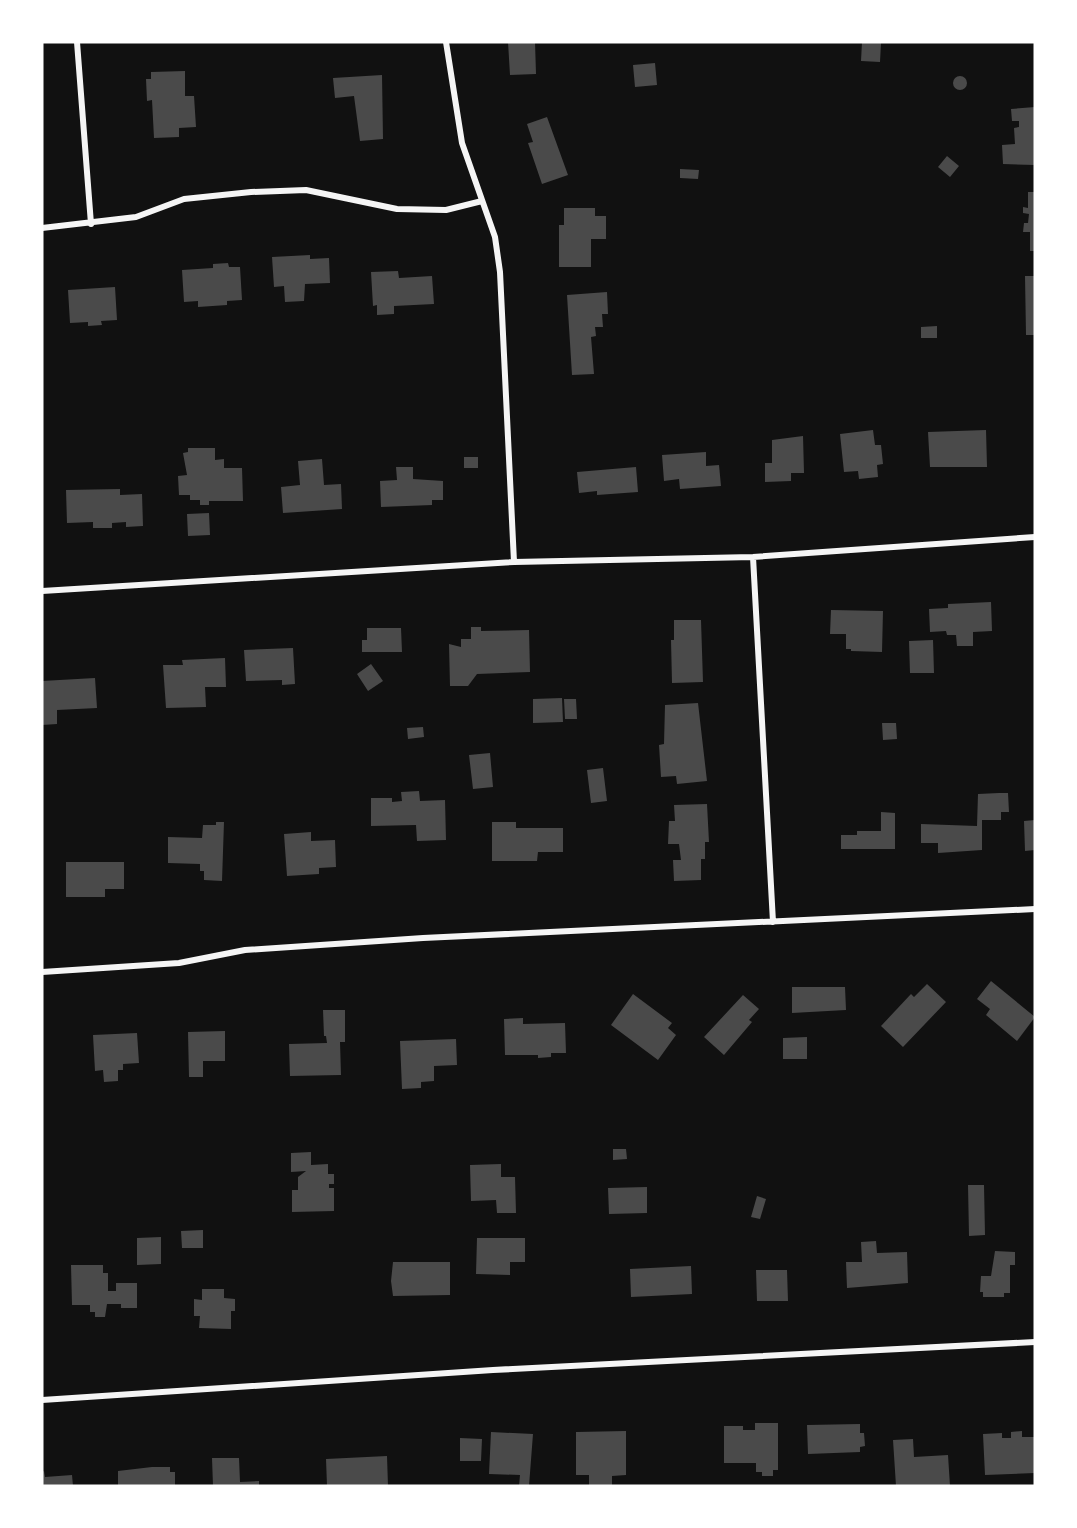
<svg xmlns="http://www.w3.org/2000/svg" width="1077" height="1528" viewBox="0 0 1077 1528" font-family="'Crimson Pro',serif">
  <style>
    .building { fill: #4a4a4a }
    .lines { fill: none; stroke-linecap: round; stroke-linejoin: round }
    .minor { stroke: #f5f5f5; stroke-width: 6 }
  </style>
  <rect width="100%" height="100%" fill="#111"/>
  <!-- building -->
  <path class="building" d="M508 42H535L536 74 510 75Z
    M862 42 881 43 880 62 861 61Z
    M655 63 657 85 635 87 633 65Z
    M185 71V96H194L196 127 179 128V137L154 138 152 100 147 101 146 79H151V72Z
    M382 75 383 139 360 141 354 96 335 98 333 78Z
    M953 83a7 7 0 1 1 14 0a7 7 0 1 1-14 0Z
    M1035 107V165L1003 164 1002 145 1015 144 1014 128 1019 127V121H1012L1011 109Z
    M547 117 568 175 542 184 528 143 533 142 527 124Z
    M947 156 959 166 950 177 938 167Z
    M680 169 699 170 698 179 680 178Z
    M1028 192H1035V251H1030V232H1023L1024 223H1028L1029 214 1023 213V207L1028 208Z
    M564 208H595V216H606V239H591V267H559V225H564Z
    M310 255V259L329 258 330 283 305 284 304 301 285 302 284 286 274 287 272 257Z
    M228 263 229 267H240L242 300 227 301V305L198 307V301L184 302 182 270 213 268V264Z
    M398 271 399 278 432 276 434 304 394 306V314L377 315V305L373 306 371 272Z
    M1025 276H1035V335H1026Z
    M115 287 117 320 101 321 102 325 88 326V322L70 323 68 290Z
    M607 292 608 314H602L603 327H595L596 336 591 337 594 374 572 375 567 295Z
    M937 326V338H921V327Z
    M873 430 875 445H881L883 464 877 465 878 477 859 479 858 471 844 472 840 434Z
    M986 430 987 467H930L928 432Z
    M803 436 804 473H791V481L765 482V463H772V440Z
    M188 448H215V460L224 459V468H242L243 501H209V505H200V500H190V495H179L178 476 187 475 183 453 188 452Z
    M706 452V466L719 465 721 486 680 489 679 479 664 481 662 455Z
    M464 457H478V468H464Z
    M322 459 324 485 341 484 342 509 283 513 281 487 300 485 298 461Z
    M396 467H413V479L443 481V500H432V505L381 507 380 481 397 480Z
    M636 467 638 492 597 495V491L579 493 577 472Z
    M120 489V495L142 494 143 526 126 527V522L112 523V528H93V522L67 523 66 490Z
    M209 513 210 535 188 536 187 514Z
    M991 602 992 631 973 632V646H957L956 635H947L946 631 930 632 929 609 948 608V604Z
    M831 610 883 611 882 652 851 651V649H846V634H830Z
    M674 620H701L703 682 672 683 671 640H674Z
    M471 627H481V631L529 630 530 672 477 674 468 686H450L449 644 461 647V639H471Z
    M367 628H401L402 652H362V640H367Z
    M933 640 934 673H910L909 641Z
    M293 648 295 684 282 685V680L246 681 244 650Z
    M225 658 226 687H205L206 707 166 708 163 665H183L182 660Z
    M371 664 383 681 368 691 357 674Z
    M95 678 97 708 57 710V724L42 725V681Z
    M562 698 563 722 533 723V699Z
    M564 699H576L577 719H565Z
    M698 703 707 781 677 784 676 776 661 777 659 745 664 744 665 705Z
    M882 723H896L897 739 883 740Z
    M423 727 424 737 408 739 407 728Z
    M490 753 493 787 473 789 469 755Z
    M603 768 607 801 591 803 587 770Z
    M419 791 420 801 445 800 446 840 417 841 416 825 371 826V798H392V802L402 801 401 792Z
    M999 793H1008L1009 812H1001V820H982V850L938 853V843H921V824L977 826 978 794Z
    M707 804 709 842H705V859H701V880L674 881 673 860H681L679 844H668L669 821H675L674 805Z
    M881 812 895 813V849H841V835H857V831H881Z
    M1035 820V850L1025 851 1024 821Z
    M216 822H224L222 881 204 880V871H200V864L168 863V837L202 838 203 825H216Z
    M492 822H516V828H563V852H538L537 861H492Z
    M311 832V841L335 840 336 867 319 868V874L287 876 284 834Z
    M66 862H124V889H105V897H66Z
    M991 981 1035 1017 1017 1041 986 1015 990 1009 977 999Z
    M927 984 946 1002 903 1047 881 1026 911 994 914 997Z
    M792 987H845L846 1010 792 1013Z
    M633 994 672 1023 668 1028 676 1035 658 1060 611 1025Z
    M743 995 759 1009 749 1020 752 1022 724 1055 704 1037Z
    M323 1010H345V1042H340L341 1075 290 1076 289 1044 327 1043 326 1036H324Z
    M523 1018V1024L565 1023 566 1053H551V1057L538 1058V1055H505L504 1019Z
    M225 1031V1061H203V1077H189L188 1032Z
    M137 1033 139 1063 123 1064V1070H118V1081L104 1082 103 1070 95 1071 93 1035Z
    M807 1037V1059H783V1038Z
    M456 1039 457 1065 434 1066V1081L421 1082V1088L402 1089 400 1041Z
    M613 1149H626L627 1159 613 1160Z
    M311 1152V1165L328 1164V1174H334V1184H329V1188H334V1211L292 1212V1190H298V1177L306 1171 291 1172V1153Z
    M501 1164V1177H515L516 1213H497L496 1200 471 1201 470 1165Z
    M968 1185H984L985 1235 969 1236Z
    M647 1187V1213L609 1214 608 1188Z
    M757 1196 766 1199 760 1219 751 1217Z
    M203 1230V1248H182L181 1231Z
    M161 1237V1264L137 1265V1238Z
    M477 1238H525V1262H510V1275L476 1274Z
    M876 1241 877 1253 907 1252 908 1283 847 1288 846 1262H862L861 1242Z
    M995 1251 1015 1252V1265H1010V1293H1004V1297H983V1292H980L981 1276H991Z
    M393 1262H450V1295L393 1296 391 1281Z
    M71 1265H103V1273H108V1291H116V1283H137V1308H121V1304H107L105 1317H95V1312H90V1305H72Z
    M691 1266 692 1294 631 1297 630 1269Z
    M756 1270H787L788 1301H757Z
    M202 1289H224V1298L235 1299V1311H231V1329L199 1328 200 1316H194V1299L202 1300Z
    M755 1423H778V1470H773V1476H762V1472H756V1463H724V1426H743V1430H755Z
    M860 1424V1433H864L865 1446 860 1447V1452L808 1454 807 1425Z
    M626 1431V1475L612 1476V1486H589V1475H576V1432Z
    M1022 1431V1437H1034L1035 1473 985 1475 983 1434 1002 1433V1438H1011V1432Z
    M491 1432 533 1434 529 1486H519L520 1475 489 1474Z
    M460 1438 482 1439 481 1461H460Z
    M913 1439 914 1457 948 1455 950 1486H896L893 1440Z
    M387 1456 388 1486H327L326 1459Z
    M212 1458H239L240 1482 259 1481V1486H213Z
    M152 1467H170V1472H175V1486H118V1471Z
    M44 1471 45 1477 72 1475 73 1486H42V1472Z"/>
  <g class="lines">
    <!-- minor -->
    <path class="minor" d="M77 42 91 224
      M446 42 462 143 495 237 500 272 514 562
      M42 228 136 217 184 199 251 192 306 190 397 209 446 210 482 201
      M753 557 773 922
      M42 591 514 562 753 557 1035 537
      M42 972 179 963 245 950 423 938 1035 909
      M42 1400 493 1370 1035 1342"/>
  </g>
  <!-- border -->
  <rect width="1077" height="1528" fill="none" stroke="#ffffff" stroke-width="87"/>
</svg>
